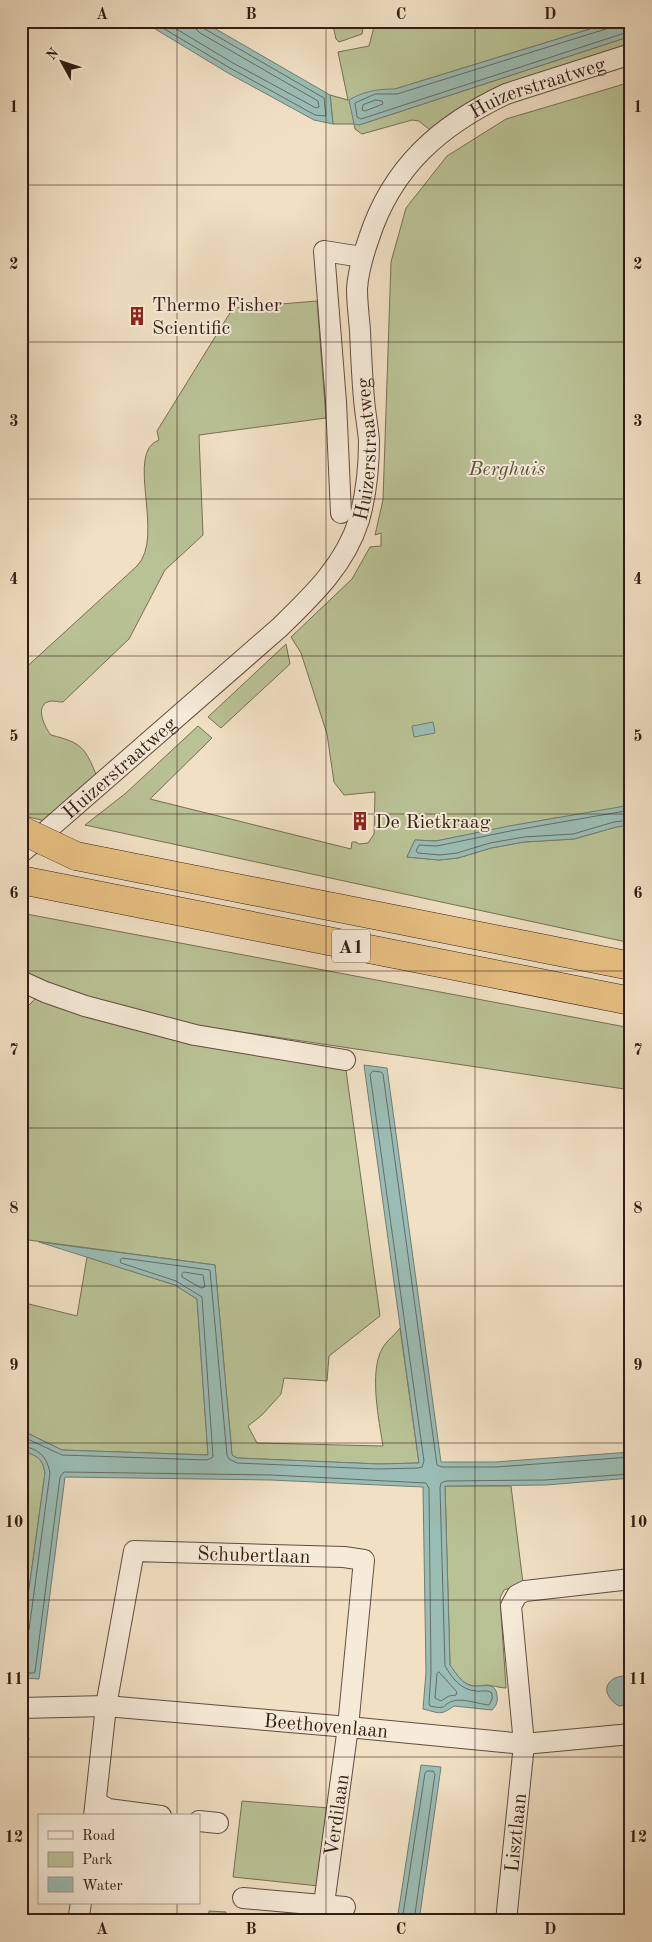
<svg xmlns="http://www.w3.org/2000/svg" width="652" height="1942" viewBox="0 0 652 1942" font-family="'Old Standard TT',serif">
  <style>
    .green { fill: #b9c295; stroke: #766f54 }
    .water { fill: #9bbdb5; stroke: #717d74 }
    .lines { fill: none; stroke-linecap: round; stroke-linejoin: round }
    .shore { stroke: #666c64; stroke-width: 1 }
    .minor-casing { stroke: #624d3f; stroke-width: 22 }
    .highway-casing { stroke: #321c13; stroke-width: 29 }
    .minor { stroke: #f6ebd9; stroke-width: 20 }
    .highway { stroke: #e8c082; stroke-width: 28 }
    .highway-bridge-casing { stroke: #321c13; stroke-width: 29; stroke-linecap: butt }
    .highway-bridge { stroke: #e8c082; stroke-width: 28 }
    .grid { fill: none; stroke: #321c13; stroke-width: 1; stroke-opacity: 0.55 }
    .labels { text-anchor: middle; stroke-width: 4; stroke-linejoin: round; paint-order: stroke }
    .shield { fill: #f6ebd9; stroke: #6d5a4e; stroke-width: 1 }
    .shield-label { font-size: 19px; font-weight: bold; fill: #321c13 }
    .street-label { font-size: 20px; fill: #321c13; stroke: #f6ebd9 }
    .poi-label { font-size: 20px; fill: #321c13; stroke: #f6ebd9; text-anchor: start }
    .park-label { font-size: 20px; font-style: italic; fill: #5a4e3a; stroke: #f6ebd9 }
    .neatline { fill: none; stroke: #321c13; stroke-width: 2 }
    .grid-label { font-size: 16px; text-anchor: middle; font-weight: bold; fill: #321c13 }
  </style>
  <rect width="100%" height="100%" fill="#f1e0c4"/>
  <filter id="stains"><feTurbulence type="fractalNoise" baseFrequency=".004" numOctaves="4"/><feColorMatrix values="0 0 0 0 .2 0 0 0 0 .09 0 0 0 0 .02 0 0 0 .5 -.17"/></filter>
  <radialGradient id="worn" r=".72"><stop offset=".6" stop-color="#630" stop-opacity="0"/><stop offset="1" stop-color="#630" stop-opacity=".3"/></radialGradient>
  <!-- green -->
  <path class="green" d="M332 21H364L362 34 339 42 336 39Z
    M385 21H616L395 89 359 125 631 36V43C588 58 547 74 505 92 479 103 452 112 430 130L419 121 412 120 362 134 355 129 354 124H333L330 95 348 100 338 52 369 46 375 23Z
    M631 82V816L555 818 436 841 415 840 407 857 439 860 458 858 491 848 524 842 574 839 616 827 631 825V943L85 825 126 793 198 726 212 738 150 799 351 849 352 842H356L359 844 368 843 374 834 375 792 344 795 334 782 327 734 301 653 291 637 352 579 370 547 381 546V533L375 535 383 500 391 262 406 208 447 156 506 119Z
    M317 301 326 418 199 435 203 535 165 570 129 639 63 702C58 702 55 701 51 701 33 704 45 728 51 735 82 743 85 747 97 777L49 822 21 815V672L137 566C166 536 124 452 159 440L157 431 233 308Z
    M286 644 290 664 221 728 208 717Z
    M21 913 631 1028V1090L188 1024 116 1009 21 973Z
    M38 996 345 1063 380 1316 329 1356 327 1381 284 1378 281 1394 262 1415 248 1426 257 1443 383 1446C379 1421 369 1372 382 1349 386 1341 395 1335 400 1328L419 1463 379 1464 237 1458 232 1455 215 1265 21 1239V1013Z
    M87 1257 175 1285 197 1299 208 1455 62 1450 21 1430V1302L77 1316Z
    M21 1450C36 1456 42 1456 45 1473L21 1647Z
    M445 1486H511L523 1583 504 1590 500 1598 506 1688C500 1688 491 1685 486 1685 484 1685 481 1686 478 1686 464 1687 457 1675 450 1665Z
    M242 1801 329 1808 319 1886 233 1877Z
    M209 1911 226 1912V1921H208Z
    M372 1915 397 1918V1921H371Z"/>
  <!-- water -->
  <path class="water" d="M142 21H202L330 95 333 124 314 120 228 73Z
    M616 21H631V36L359 125 354 124 349 100C364 91 378 89 395 89Z
    M433 722 435 733 414 737 412 726Z
    M631 805V825L616 827 574 839 524 842 491 848 458 858 439 860 407 857 415 840 436 841 509 826Z
    M364 1065 387 1068 441 1462H495L631 1452V1478L546 1485 445 1486 450 1665C455 1672 461 1682 469 1685 480 1689 496 1679 497 1696 498 1702 496 1706 492 1710L454 1706C440 1716 440 1713 423 1709L426 1672 423 1487 271 1480 65 1477 39 1679 21 1678V1647L45 1473C42 1456 36 1456 21 1450V1430L62 1450 208 1455 197 1299 175 1285 39 1242 215 1265 232 1455 237 1458 379 1464 419 1463Z
    M631 1675V1704L619 1706C608 1700 600 1686 615 1678 619 1676 626 1676 631 1675Z
    M21 1737 29 1738 21 1785Z
    M421 1765 441 1767 419 1921H397Z"/>
  <g class="lines">
    <!-- shore -->
    <path class="shore" d="M151 21 230 68 315 115 326 116 324 98 203 28 200 21
      M163 21 233 63 316 108 319 107 318 101 200 33 195 28 194 21
      M613 21V26L609 28 397 94H375L355 103 357 117 361 119 631 31
      M376 100 382 101 383 104 365 111 362 110 363 105Z
      M631 810 510 831 437 846 419 845 416 851 418 853 440 855 457 853 490 843 524 837 573 834 614 822 631 820
      M184 1272 203 1275 205 1287 201 1288 182 1277V1274Z
      M21 1436 62 1455 207 1460 213 1457 202 1297 176 1281 121 1263 120 1260 122 1258 210 1270 227 1455 229 1459 237 1463 378 1469 418 1468 422 1467 424 1461 370 1074 373 1071 381 1072 383 1074 437 1465 442 1467H496L631 1457
      M21 1446C38 1448 47 1456 50 1473L29 1630 26 1634 21 1635
      M439 1672 457 1692 456 1695 449 1696 441 1701 435 1698 437 1674Z
      M21 1673H33L35 1672 60 1477 64 1472 271 1475 426 1483 429 1488 431 1672 429 1703 430 1706C448 1710 441 1705 453 1701 463 1698 479 1704 489 1705L492 1699V1693C486 1689 482 1692 476 1691 461 1690 452 1678 445 1666L440 1488 441 1483 446 1481 545 1480 631 1474
      M402 1921 425 1773 427 1771H433L435 1774 414 1921"/>
    <!-- minor casing -->
    <g class="minor-casing">
      <g id="minor">
        <path d="M341 513 336 402 324 251 362 257"/>
        <path id="s1" d="M21 853 279 628C312 596 345 565 359 520 366 495 369 467 369 441 368 427 365 413 364 399 362 377 361 354 360 331 359 317 357 303 357 289 358 272 363 255 369 238 392 167 440 125 506 94L631 54"/>
        <path d="M21 981 45 992 85 1006 195 1035 345 1060"/>
        <path id="s2" d="M21 1708 106 1706 348 1727 524 1744 631 1734"/>
        <path d="M96 1802 108 1809 161 1816"/>
        <path id="s3" d="M94 1816 106 1706 134 1551 344 1557 364 1560 348 1727 324 1904"/>
        <path d="M199 1821 218 1823"/>
        <path d="M243 1898 345 1907"/>
        <path d="M78 1921 81 1903"/>
        <path id="s4" d="M506 1921 524 1744 511 1606 517 1595 525 1591 631 1579"/>
      </g>
    </g>
    <!-- highway casing -->
    <g class="highway-casing">
      <path id="highway" d="M76 856 631 966
        M21 880 631 1001"/>
    </g>
    <!-- minor -->
    <use href="#minor" class="minor"/>
    <!-- highway -->
    <use href="#highway" class="highway"/>
    <!-- highway-bridge casing -->
    <g class="highway-bridge-casing">
      <path id="highway-bridge" d="M21 830 76 856"/>
    </g>
    <!-- highway-bridge -->
    <use href="#highway-bridge" class="highway-bridge"/>
  </g>
  <!-- grid -->
  <path class="grid" d="M177 21V1816M326 21V1921M475 21V1921M21 185H631M21 342H631M21 499H631M21 656H631M21 814H631M21 971H631M21 1128H631M21 1286H631M21 1443H631M21 1600H631M21 1757H631M177 1903V1921"/>
  <!-- icons -->
  <defs>
    <g id="building-bare" transform="scale(1.5)"><path d="M-4-6H4V6H1V3H-1V6H-4ZM-2.5-4.3h1.7v1.8h-1.7ZM.8-4.3h1.7v1.8H.8ZM-2.5-1h1.7V.8h-1.7ZM.8-1h1.7V.8H.8Z" fill="#8f2418" stroke="#f6ebd9" stroke-width="2.5" paint-order="stroke"/></g>
  </defs>
  <g fill-rule="evenodd">
    <use href="#building-bare" x="137" y="316"/>
    <use href="#building-bare" x="360" y="821"/>
  </g>
  <g class="labels">
    <!-- shield labels -->
    <rect class="shield" x="332" y="929.5" width="38" height="33" rx="4"/>
    <g class="shield-label">
      <text x="351" y="953">A1</text>
    </g>
    <!-- street labels -->
    <g class="street-label">
      <text dy="7" stroke="none"><textPath href="#s1" startOffset="1000">Huizerstraatweg</textPath></text>
      <text dy="7" stroke="none"><textPath href="#s1" startOffset="550">Huizerstraatweg</textPath></text>
      <text dy="7" stroke="none"><textPath href="#s1" startOffset="130">Huizerstraatweg</textPath></text>
      <text dy="7" stroke="none"><textPath href="#s3" startOffset="388">Schubertlaan</textPath></text>
      <text dy="7" stroke="none"><textPath href="#s2" startOffset="306">Beethovenlaan</textPath></text>
      <text transform="translate(336 1815) rotate(-82)" y="7">Verdilaan</text>
      <text dy="7" stroke="none"><textPath href="#s4" startOffset="89">Lisztlaan</textPath></text>
    </g>
    <!-- poi labels -->
    <g class="poi-label">
      <text x="152" y="311">Thermo Fisher<tspan x="152" dy="23">Scientific</tspan></text>
      <text x="375" y="828">De Rietkraag</text>
    </g>
    <!-- park labels -->
    <g class="park-label">
      <text x="507" y="475">Berghuis</text>
    </g>
  </g>
  <!-- margin -->
  <rect width="652" height="1942" fill="none" stroke="#f1e0c4" stroke-width="55"/>
  <!-- legend -->
  <rect x="38" y="1814" width="162" height="90" fill="#f6ebd9" stroke="#a8988a"/>
  <rect x="48" y="1831" width="25" height="8" fill="#f6ebd9" stroke="#a8988a"/>
  <text x="82" y="1840" font-size="15" fill="#321c13">Road</text>
  <rect x="48" y="1852" width="25" height="15" fill="#b9c295" stroke="#a8988a"/>
  <text x="82" y="1864" font-size="15" fill="#321c13">Park</text>
  <rect x="48" y="1877" width="25" height="15" fill="#9bbdb5" stroke="#a8988a"/>
  <text x="82" y="1890" font-size="15" fill="#321c13">Water</text>
  <!-- north arrow -->
  <g transform="translate(62 62) rotate(310)" stroke="#f6ebd9" stroke-width="4" paint-order="stroke">
  <path d="M0-4L9 19L0 12L-9 19Z" fill="#321c13"/>
  <text y="-8" font-size="14" font-weight="bold" text-anchor="middle" fill="#321c13">N</text>
  </g>
  <rect x="28" y="28" width="596" height="1886" class="neatline"/>
  <g class="grid-label">
    <text x="102" y="19">A</text>
    <text x="251" y="19">B</text>
    <text x="401" y="19">C</text>
    <text x="550" y="19">D</text>
    <text x="14" y="112">1</text>
    <text x="638" y="112">1</text>
    <text x="14" y="269">2</text>
    <text x="638" y="269">2</text>
    <text x="14" y="426">3</text>
    <text x="638" y="426">3</text>
    <text x="14" y="584">4</text>
    <text x="638" y="584">4</text>
    <text x="14" y="741">5</text>
    <text x="638" y="741">5</text>
    <text x="14" y="898">6</text>
    <text x="638" y="898">6</text>
    <text x="14" y="1055">7</text>
    <text x="638" y="1055">7</text>
    <text x="14" y="1213">8</text>
    <text x="638" y="1213">8</text>
    <text x="14" y="1370">9</text>
    <text x="638" y="1370">9</text>
    <text x="14" y="1527">10</text>
    <text x="638" y="1527">10</text>
    <text x="14" y="1684">11</text>
    <text x="638" y="1684">11</text>
    <text x="14" y="1842">12</text>
    <text x="638" y="1842">12</text>
    <text x="102" y="1934">A</text>
    <text x="251" y="1934">B</text>
    <text x="401" y="1934">C</text>
    <text x="550" y="1934">D</text>
  </g>
  <rect width="100%" height="100%" filter="url(#stains)"/>
  <rect width="100%" height="100%" fill="url(#worn)"/>
</svg>
